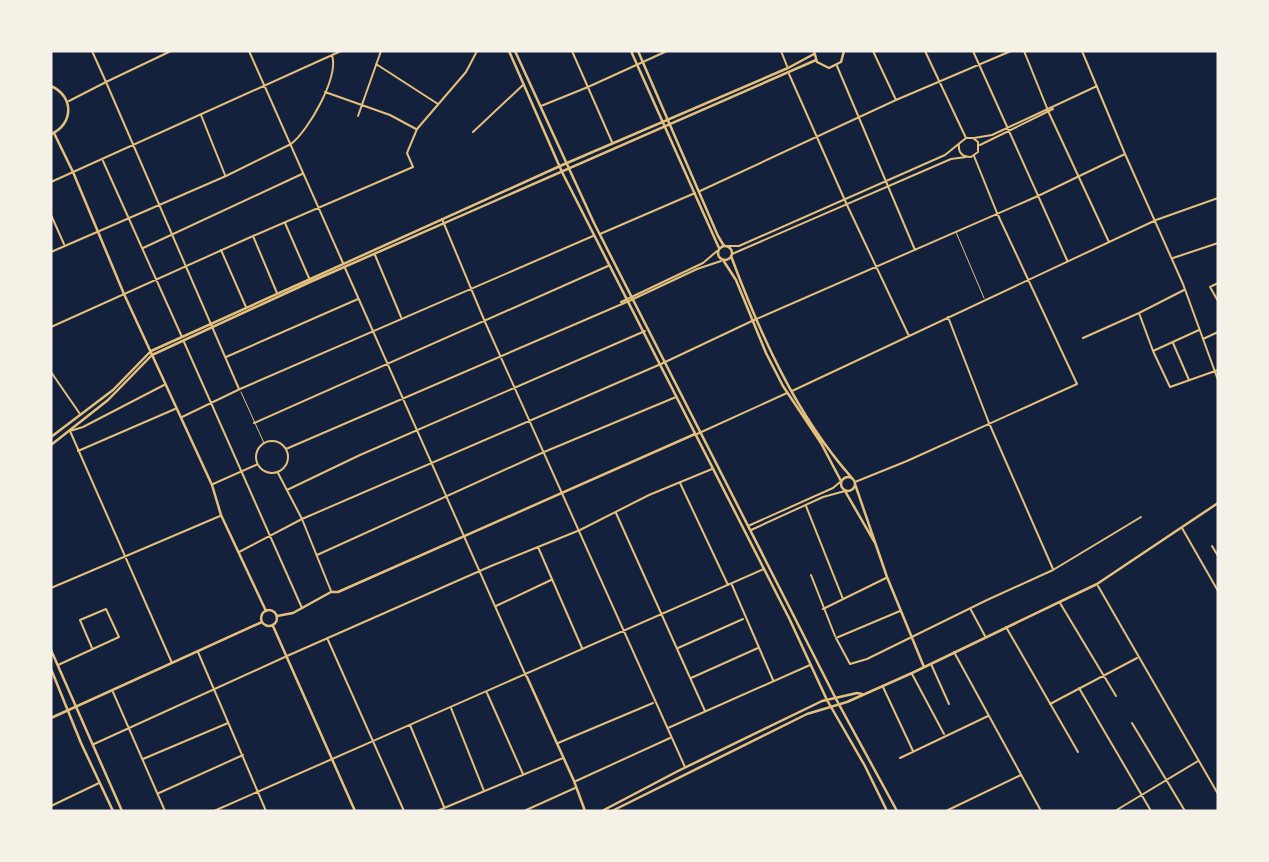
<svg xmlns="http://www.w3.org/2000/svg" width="1269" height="862" viewBox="0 0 1269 862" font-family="Mulish,sans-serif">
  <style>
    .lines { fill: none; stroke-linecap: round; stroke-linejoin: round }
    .service { stroke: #e5c07b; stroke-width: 1 }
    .minor { stroke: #e5c07b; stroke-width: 2 }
    .tertiary { stroke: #e5c07b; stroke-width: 2.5 }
    .secondary { stroke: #e5c07b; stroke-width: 2.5 }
  </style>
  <rect width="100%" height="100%" fill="#14213d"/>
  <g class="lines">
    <!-- service -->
    <path class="service" d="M956 232 984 298
      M241 392 264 443"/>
    <!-- minor -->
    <path class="minor" d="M171 51 106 82 239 389
      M249 51 343 263
      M572 51 612 142
      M781 51 787 66
      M873 51 896 100
      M925 51 966 138
      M973 51 1067 260
      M1024 51 1049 113 1109 242
      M1082 51 1125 154 1183 284 1218 380
      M376 64 438 104
      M837 66 915 250
      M789 74 847 205 909 336
      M325 92 390 115 416 129
      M69 101 106 82 92 51
      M541 106 588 87 667 51
      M201 115 225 175
      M358 116 381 51
      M473 132 523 85
      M974 138 992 135 1097 86
      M980 145 1053 109
      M103 161 182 337
      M51 182 341 51
      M700 191 896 100 1011 51
      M51 215 64 244
      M442 219 485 322 685 767
      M285 223 309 278
      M600 234 695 193
      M253 236 413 167 407 153 417 129 466 72 477 51
      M727 246H739L945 155 966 138H973L978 142V152L971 157C963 157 958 153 959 145
      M143 248 302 174
      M221 250 246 307
      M51 252 226 176 291 144C309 130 339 77 332 55
      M732 254 951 159 966 157
      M375 255 401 317
      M1173 258 1218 243
      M345 268 526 676
      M1218 283 1210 287 1218 301
      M621 302 703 263 717 251
      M1139 313 1153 351 1170 387 1218 370
      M948 317 989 423 1053 569
      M51 327 253 236 277 293
      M1083 338 1139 313 1184 290
      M1203 339 1218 332
      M184 342 302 608
      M1173 343 1189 380
      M1153 351 1199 330
      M226 357 358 299
      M51 372 80 414
      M164 385 83 427 70 431 172 663
      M792 391 1156 220 1218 198
      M182 417 240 389 593 236
      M254 423 608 266
      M697 434 787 393
      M256 457a16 16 0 1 1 32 0a16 16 0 1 1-32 0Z
      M286 449 629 301 697 269 721 261
      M78 451 175 409
      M278 473 302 519 331 591
      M855 482 907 461 1077 384 997 213 974 156
      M680 483 728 585
      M213 484 256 465
      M287 490 360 455 645 331
      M806 506 843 599
      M616 513 705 711
      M748 526 833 488 840 482
      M1182 528 1218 591
      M751 530 823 497 845 491
      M1212 546 1218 556
      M538 547 582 648
      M239 552 302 519 661 364 752 321 1038 196 1125 154
      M317 555 544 452 676 397
      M811 575 835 636
      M732 585 773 680
      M1098 586 1218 794
      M51 588 220 516
      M1060 603 1116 696
      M496 606 551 580
      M823 609 886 578
      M971 610 985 636
      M900 611 836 638 850 664 867 659 987 600 1053 570 1141 517
      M1006 627 1078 752
      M328 640 404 811
      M678 648 743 619
      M198 652 266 811
      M954 652 1041 811
      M931 664 949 704
      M58 665 119 637 106 609 80 620 92 648
      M912 674 944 734
      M691 678 758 648
      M883 687 913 751
      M1079 688 1151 811
      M113 692 165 811
      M487 693 523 774
      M1050 704 1137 658
      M451 708 484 791
      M1132 723 1185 811
      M410 725 444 807
      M668 728 810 665
      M558 743 653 703
      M94 744 287 656 491 566 580 530 649 495 712 469
      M900 758 988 716
      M143 759 228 723
      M576 781 670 738
      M159 793 243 755
      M51 806 99 783
      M214 811 764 569
      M437 811 563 758
      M524 811 575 788
      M946 811 1021 775
      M1115 811 1198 761"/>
    <!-- tertiary -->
    <path class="tertiary" d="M51 86C74 96 74 124 51 134
      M54 133 73 172 124 294 212 485 221 515 266 611
      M261 618a8 8 0 1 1 16 0a8 8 0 1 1-16 0Z
      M277 616 293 613 331 592H338L695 434
      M273 626 355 811
      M527 677 574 781 585 811
      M51 718 262 622"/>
    <!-- secondary -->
    <path class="secondary" d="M509 51 562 172 789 618 827 700 865 766 887 811
      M515 51 594 223 836 699 897 811
      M631 51 719 248
      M638 51 718 236 724 246
      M814 51 817 62 829 68 841 62 844 51
      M718 253a7 7 0 1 1 14 0a7 7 0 1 1-14 0Z
      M731 256C760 334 796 415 852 478
      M723 260 736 280 766 353 783 386 821 443 841 481
      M51 437 113 390 151 351 560 166 788 68 814 54
      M51 445 108 400 152 355 165 349 310 282 816 60
      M841 484a7 7 0 1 1 14 0a7 7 0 1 1-14 0Z
      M855 484 887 577 924 667
      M845 491 875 543
      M51 650 122 811
      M51 669 81 743 113 811
      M602 811 678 771 822 701 857 693 862 694
      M612 811 807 714 847 702 912 673 1097 584 1218 503"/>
  </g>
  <!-- border -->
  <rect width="1269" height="862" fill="none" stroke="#f6f1e7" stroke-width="105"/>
</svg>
